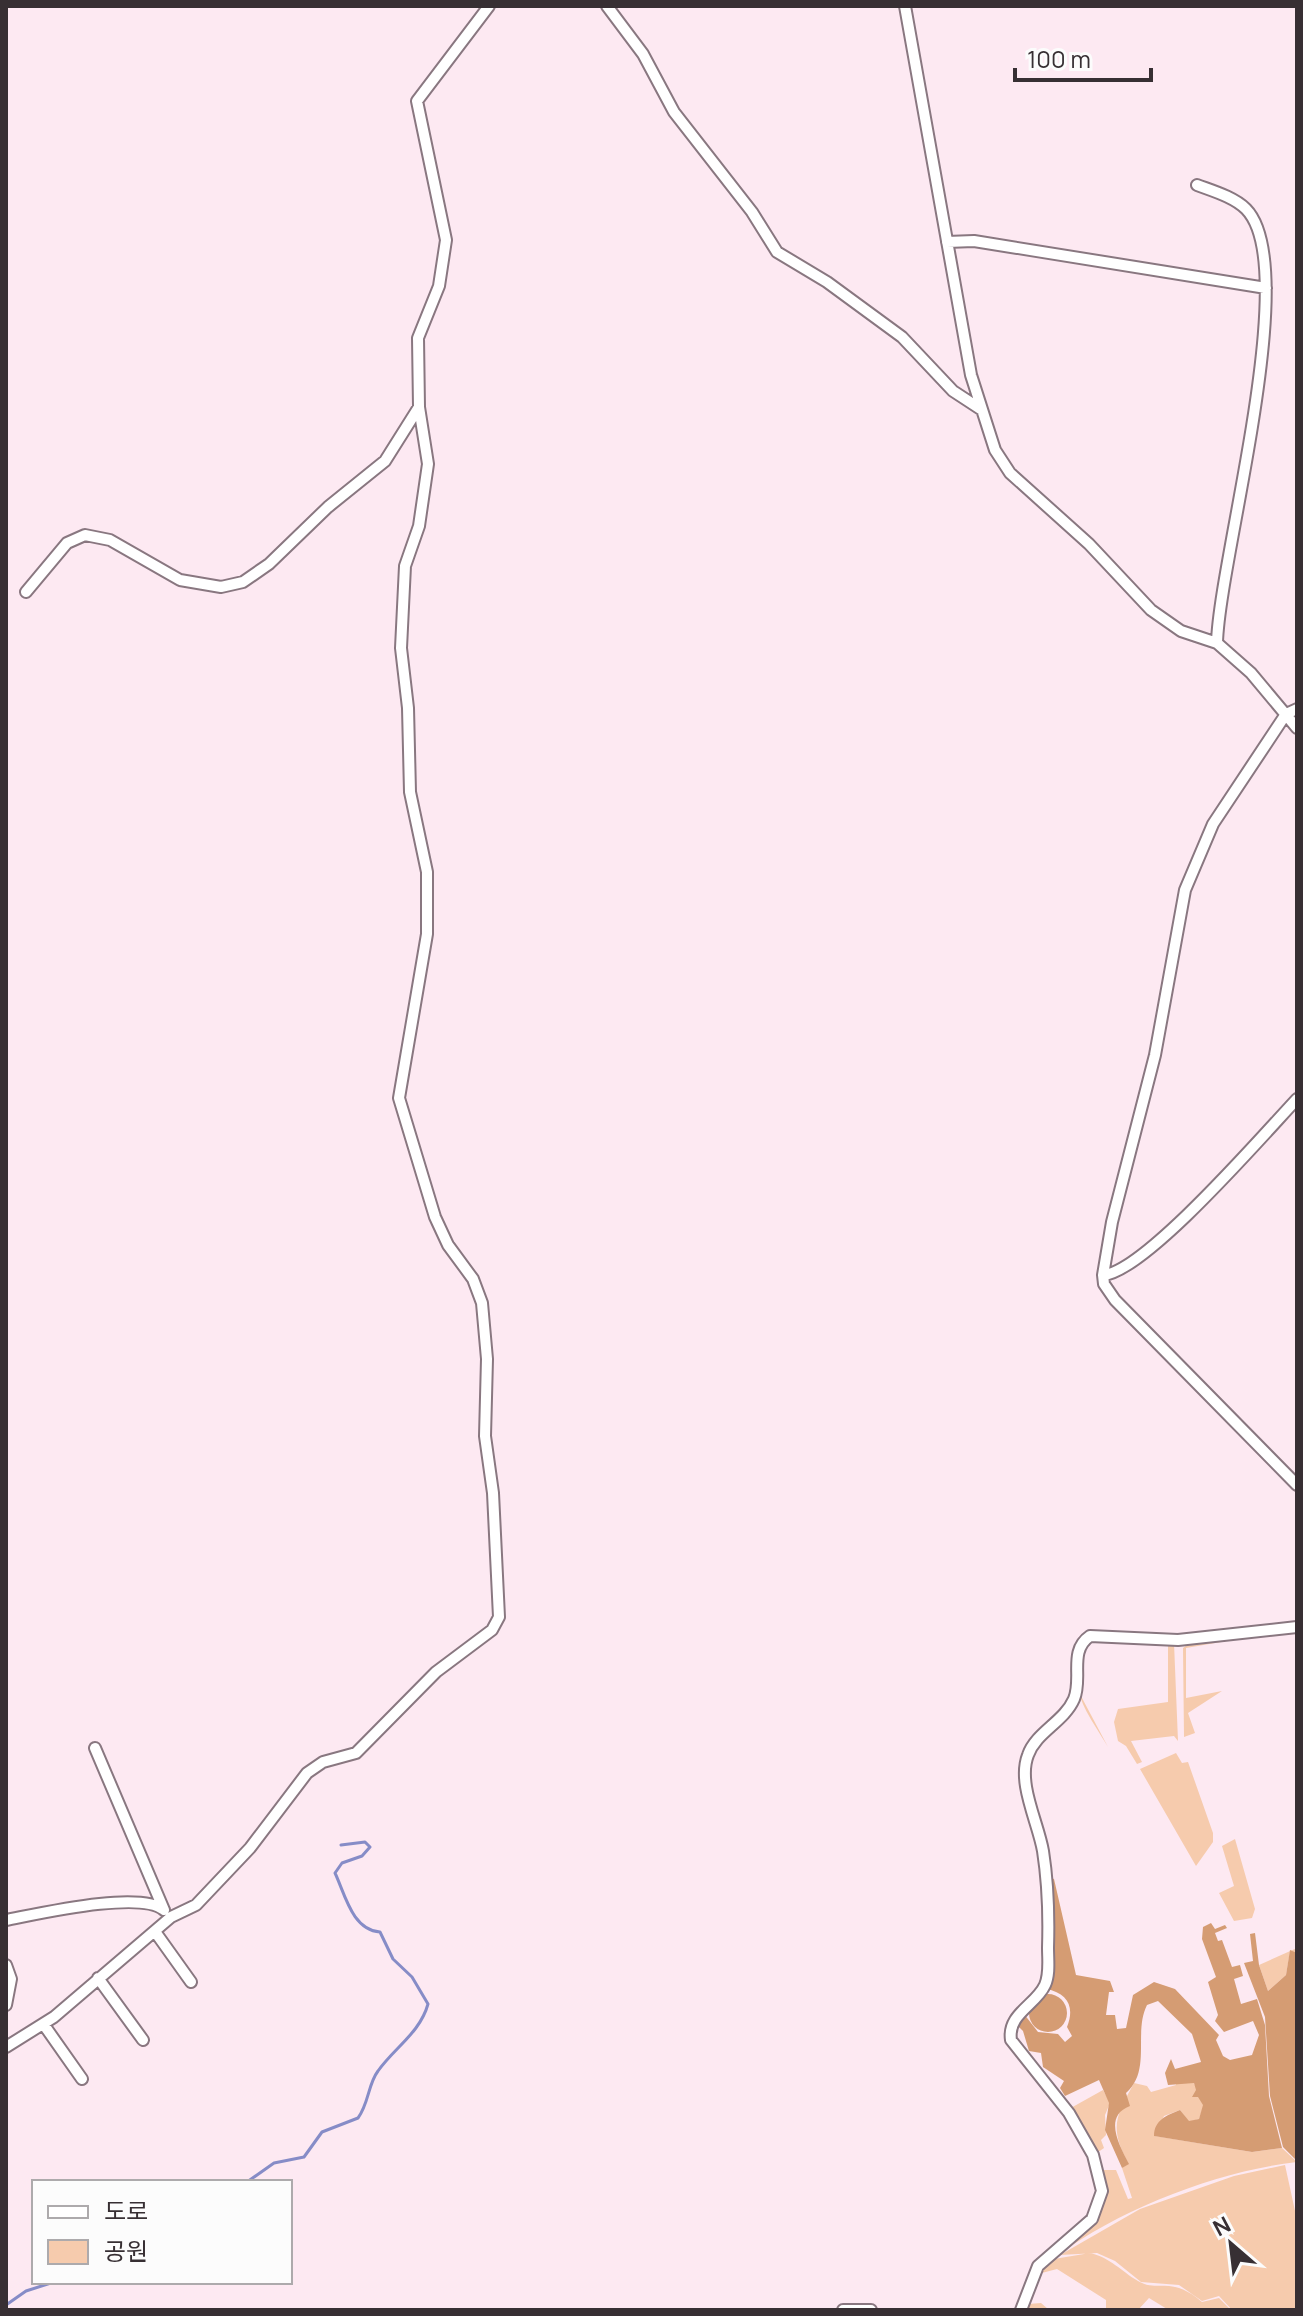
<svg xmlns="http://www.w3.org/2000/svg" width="1303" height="2316" viewBox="0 0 1303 2316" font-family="Manrope,'Noto Sans KR',sans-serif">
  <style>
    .green { fill: #f6cbad }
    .forest { fill: #d59c73 }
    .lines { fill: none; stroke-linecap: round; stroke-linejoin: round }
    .stream { stroke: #868cc7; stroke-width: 3 }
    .minor-casing { stroke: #897780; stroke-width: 14 }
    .minor { stroke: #fff; stroke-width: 10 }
  </style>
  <rect width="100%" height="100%" fill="#fde9f2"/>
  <!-- green -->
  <path class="green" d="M1262 1635 1186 1648V1698L1222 1691 1188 1713 1195 1733 1184 1737 1183 1648 1190 1643Z
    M1089 1640 1174 1643 1178 1741 1174 1736 1131 1741 1142 1762 1137 1764 1126 1746 1118 1741 1114 1722 1118 1709 1168 1702V1644L1091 1640 1083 1655 1082 1698 1108 1747C1083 1705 1065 1689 1089 1640Z
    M1176 1753 1182 1763 1188 1762 1213 1833V1842L1196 1866 1140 1769Z
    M1235 1839 1255 1909 1252 1918 1234 1921 1219 1893 1234 1886 1222 1846Z
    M1297 1948V1953L1290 1951 1286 1975 1268 1991 1259 1965Z
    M1176 2082 1194 2083 1204 2105 1199 2119 1189 2122 1180 2110 1164 2116 1155 2136 1252 2152 1282 2148 1297 2162C1218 2171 1122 2208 1058 2255 1088 2223 1108 2217 1101 2170H1116L1128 2199 1132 2198 1122 2168 1128 2163C1109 2127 1116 2116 1134 2083L1147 2086 1151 2092 1176 2085Z
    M1103 2090 1110 2103 1105 2115 1106 2135 1101 2140 1104 2148 1094 2155 1069 2109Z
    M1285 2165 1297 2220V2310H1232L1219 2296 1202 2301 1179 2285 1141 2282 1115 2261 1097 2253 1060 2255 1140 2209 1234 2176Z
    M1090 2253C1111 2258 1121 2271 1138 2281 1158 2293 1171 2275 1202 2302L1219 2298 1231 2310 1167 2309 1149 2298 1138 2310H1106V2300L1057 2269 1038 2274 1028 2304 1041 2303 1048 2309 1024 2310 1031 2283 1048 2260Z"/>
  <!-- forest -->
  <path class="forest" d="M1048 1877 1054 1879 1076 1975 1110 1981 1114 1992H1109L1106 2015H1115L1117 2029 1126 2028 1133 1995 1154 1982 1175 1989 1219 2035 1216 2040 1223 2056 1230 2060 1252 2055 1259 2035 1253 2021 1224 2032 1215 2021 1218 2015 1208 1982 1216 1977 1202 1939 1203 1927 1211 1923 1215 1929 1225 1925 1227 1928 1215 1933 1218 1941 1222 1940 1232 1967 1240 1965 1243 1976 1234 1979 1241 2004 1257 1999 1265 2025 1269 2096 1282 2148 1252 2152 1154 2136C1154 2120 1167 2115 1180 2110L1189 2121 1199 2119 1203 2105 1198 2097H1192L1196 2090 1194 2083 1168 2085 1165 2073 1171 2059 1175 2069 1201 2062 1192 2034 1158 2001 1147 2005C1133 2033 1152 2070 1126 2093L1130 2106C1103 2116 1119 2145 1129 2164L1122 2168 1105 2130 1109 2103 1099 2080 1065 2096 1060 2088 1064 2081 1043 2067 1041 2053 1029 2051 1023 2031 1017 2025 1024 2014 1038 2032 1058 2034 1065 2042 1072 2036 1067 2027C1075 2007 1068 1993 1046 1989Z
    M1255 1933 1259 1965 1268 1991 1286 1975 1290 1950 1297 1953V2161L1283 2147 1270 2096 1265 2017 1244 1963 1253 1961 1250 1934Z
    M1029 2013a19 19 0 1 1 38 0a19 19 0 1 1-38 0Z"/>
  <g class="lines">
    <!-- stream -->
    <path class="stream" d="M247 2182 274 2163 304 2157 322 2132 358 2118C369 2103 368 2084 378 2071 394 2048 420 2033 428 2004L412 1977 393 1959 380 1932C352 1930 345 1894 335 1873L342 1863 362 1856 370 1847 365 1842 341 1845
      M6 2305 26 2291 54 2282"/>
    <!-- minor casing -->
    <g class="minor-casing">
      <path id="minor" d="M607 6 643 54 674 112 752 212 777 252 827 282 902 337 953 391 982 410
        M905 6 971 375 995 450 1010 473 1089 544 1151 610 1181 631 1217 643 1251 673 1297 728
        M1197 185C1213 191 1234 197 1246 209 1303 267 1219 559 1217 643
        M947 242 974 241 1266 288
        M26 592 67 543 85 535 110 540 180 580 221 587 243 582 269 564 328 507 385 461 419 407 418 338 439 286 446 240 417 101 489 6
        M1297 709 1286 714 1213 824 1185 890 1155 1055 1112 1222 1103 1275 1104 1284 1115 1300 1297 1485
        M1103 1275C1144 1273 1264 1134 1297 1099
        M95 1748 164 1910
        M6 1920C38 1914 140 1890 164 1910
        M156 1933 191 1982
        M6 1965 11 1979 6 2005
        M98 1978 143 2040
        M44 2025 82 2079
        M6 2047 54 2017 171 1917 196 1905 250 1848 307 1773 323 1762 356 1753 436 1672 492 1630 499 1617 493 1493 485 1436 487 1359 482 1303 473 1279 448 1245 435 1217 399 1098 427 934V872L410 792 408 708 401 648 405 566 419 526 428 464 419 407
        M843 2310H871
        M1021 2310 1038 2266 1092 2219 1102 2191 1093 2155 1069 2113 1011 2040C1007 2014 1036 2005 1045 1985 1050 1974 1048 1960 1048 1948 1049 1916 1048 1883 1043 1851 1038 1822 1017 1783 1028 1755 1036 1732 1064 1722 1074 1699 1083 1678 1068 1651 1090 1636L1178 1640 1297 1627"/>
    </g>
    <!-- minor -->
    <use href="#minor" class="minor"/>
  </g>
  <!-- border -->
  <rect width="1303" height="2316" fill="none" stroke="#372f33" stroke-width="16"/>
  <!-- legend -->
  <rect x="32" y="2180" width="260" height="104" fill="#fcfcfc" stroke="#adaaac" stroke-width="2"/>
  <rect x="48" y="2206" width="40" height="12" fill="#ffffff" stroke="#adaaac" stroke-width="2"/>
  <text x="104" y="2220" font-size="24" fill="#372f33">도로</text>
  <rect x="48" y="2240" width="40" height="24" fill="#f6cbad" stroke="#adaaac" stroke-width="2"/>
  <text x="104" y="2260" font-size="24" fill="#372f33">공원</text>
  <!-- north arrow -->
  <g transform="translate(1231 2244) rotate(332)" stroke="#fcfcfc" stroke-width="6" paint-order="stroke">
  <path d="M0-6L14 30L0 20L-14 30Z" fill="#372f33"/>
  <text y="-12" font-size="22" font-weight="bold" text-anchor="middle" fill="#372f33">N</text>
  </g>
  <!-- scale -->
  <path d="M1015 68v12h136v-12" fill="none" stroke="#372f33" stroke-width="4"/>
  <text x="1027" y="68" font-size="24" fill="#372f33" stroke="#fcfcfc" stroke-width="6" paint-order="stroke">100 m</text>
</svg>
